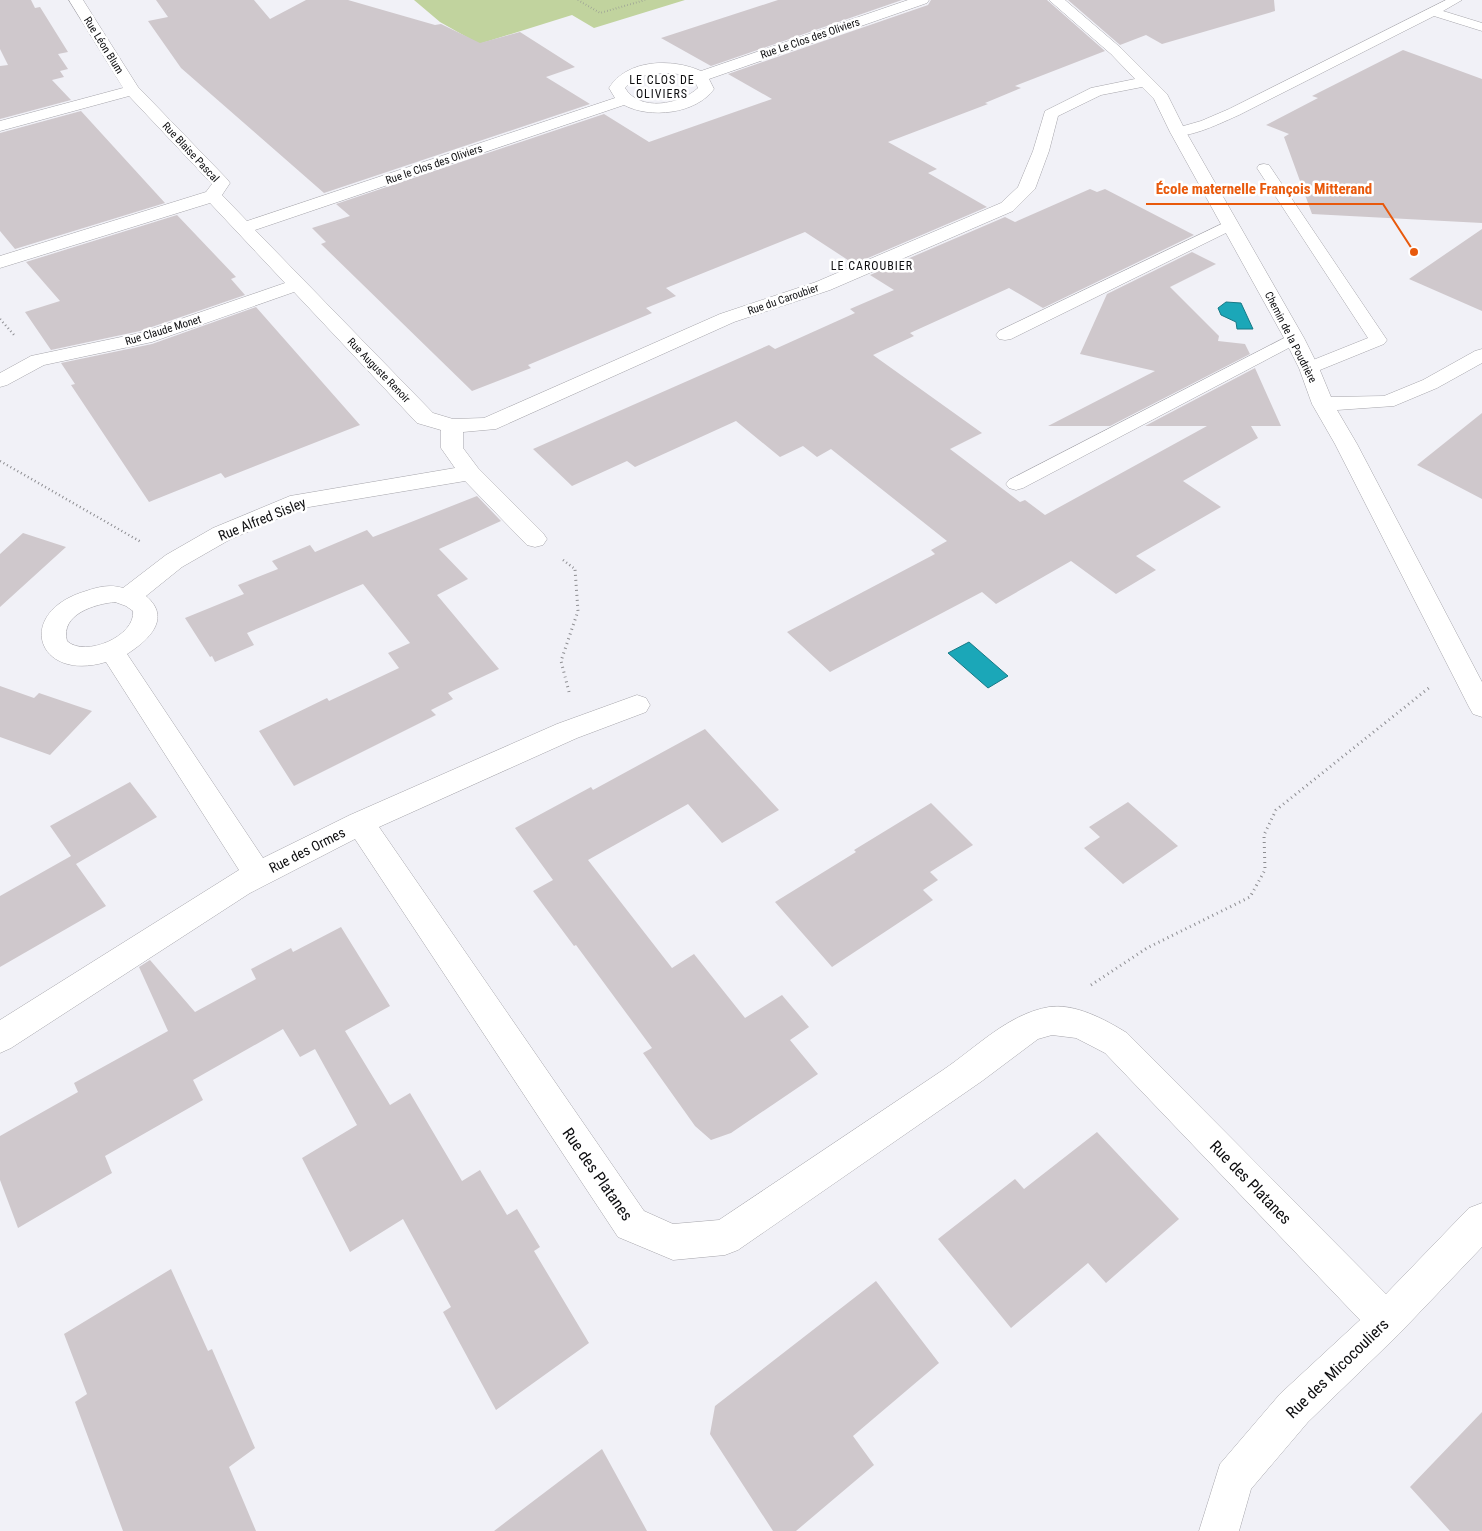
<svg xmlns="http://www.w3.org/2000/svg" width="1482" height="1531" viewBox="0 0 1482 1531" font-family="'Roboto Condensed',sans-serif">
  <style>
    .green { fill: #c1d39e }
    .water { fill: #1ba7b8; stroke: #177986 }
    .building { fill: #cfc8cc }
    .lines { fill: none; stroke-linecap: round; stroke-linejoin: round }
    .lane-casing { stroke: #a6a5ab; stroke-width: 1 }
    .street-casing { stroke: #a6a5ab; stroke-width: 1 }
    .path-far2 { stroke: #8e8e92; stroke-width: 2; stroke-dasharray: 0.5 2.5; stroke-linecap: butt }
    .path-far1 { stroke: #8e8e92; stroke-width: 2.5; stroke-dasharray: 1 3; stroke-linecap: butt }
    .path { stroke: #8e8e92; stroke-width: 3; stroke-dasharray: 1 4; stroke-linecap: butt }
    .lane { fill: #fff; fill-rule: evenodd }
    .street { fill: #fff; fill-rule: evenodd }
    .labels { text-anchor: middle; stroke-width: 5; stroke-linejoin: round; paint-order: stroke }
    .far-street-label { font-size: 11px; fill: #0e0e10; stroke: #fff }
    .far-neighbourhood-label { font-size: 12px; letter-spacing: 1px; fill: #0e0e10; stroke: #fff }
    .street-label { font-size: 14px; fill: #0e0e10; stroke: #fff }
    .near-street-label { font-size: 16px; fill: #0e0e10; stroke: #fff }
    .leader { fill: none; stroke: #e8590c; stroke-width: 2 }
    .callout-dot { fill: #e8590c; stroke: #fff; stroke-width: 2 }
    .callout-label { font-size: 15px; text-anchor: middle; font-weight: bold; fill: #e8590c; stroke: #fff; stroke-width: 5; stroke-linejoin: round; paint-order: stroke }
  </style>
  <rect width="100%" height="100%" fill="#f1f1f7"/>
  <!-- green -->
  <path class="green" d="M414 0H685L594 28 572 15 479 44 440 22Z"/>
  <!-- water -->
  <path class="water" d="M1226 302 1241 303 1253 329H1237L1236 322 1221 315 1218 308Z
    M969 642 1008 676 988 688 948 653Z"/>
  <!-- building -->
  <path class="building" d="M0 0H31L35 8 40 7 68 52 58 54 68 69 60 71 64 77 52 80 71 100 0 119V66L8 65 0 49Z
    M156 0H254L270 19 306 0H348L435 25 441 24 480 43 520 32 575 67 546 77 590 104 324 193 181 68 148 21 168 17Z
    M778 0H902L711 66 661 38Z
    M931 0H1047L1105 51 1015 86 1021 88 985 103 988 104 888 142 937 169 928 173 987 207 854 264 805 232 666 288 676 296 646 308 652 313 528 365 531 368 472 391 321 244 326 242 312 228 350 216 336 204 604 114 649 142 772 99 728 74 928 5Z
    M1068 0H1274L1275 11 1162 44 1146 35 1120 45Z
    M1403 50 1482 79V223L1312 214 1284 137 1289 134 1266 125 1318 98 1312 96Z
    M81 111 165 203 15 249 0 231V133Z
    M1090 189 1097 192 1105 189 1194 235 1043 308 1009 288 910 333 914 336 873 355 982 433 950 449 1020 502 1025 500 1045 515 1207 426H1145L1255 368 1281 426H1251L1258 438 1183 481 1221 507 1136 556 1156 570 1116 594 1071 561 996 604 982 592 830 672 787 632 935 554 931 550 947 541 831 449 817 457 803 446 780 457 736 421 635 467 627 461 572 486 533 449 769 345 775 349 855 313 850 309 894 290 870 275 1005 217 1015 222Z
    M177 215 236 277 231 279 245 295 140 331 51 350 25 312 60 301 26 262Z
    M1482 229V311L1409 279Z
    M1192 252 1216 264 1170 287 1219 336 1218 341 1245 344 1250 354 1110 426H1048L1155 371 1080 354 1107 294Z
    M256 307 360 425 225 478 221 473 149 502 71 385 75 384 61 363 152 344Z
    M1482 413V499L1417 465Z
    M477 496 501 521 439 549 468 579 437 595 499 669 448 693 453 699 431 710 436 715 294 786 259 731 327 698 329 701 399 668 388 653 410 643 363 584 247 633 254 645 215 662 212 656 210 657 185 618 244 594 238 585 278 569 272 561 310 545 315 552 367 530 373 537Z
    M23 533 66 547 0 607V554Z
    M0 686 34 698 39 693 92 711 50 755 0 737Z
    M705 729 779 810 722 843 688 804 588 860 672 968 694 954 745 1018 782 995 809 1027 790 1040 818 1074 731 1133 711 1140 695 1126 643 1053 652 1048 576 945 574 946 533 891 553 880 515 828 591 787 593 790Z
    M130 782 157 817 76 864 106 906 0 967V896L71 856 50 826Z
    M1128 802 1178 846 1123 884 1084 848 1100 837 1089 827Z
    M931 803 973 845 930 872 938 880 923 890 933 900 832 967 775 902 856 852 854 850Z
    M341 927 390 1006 345 1031 390 1105 410 1093 462 1181 480 1170 507 1215 517 1209 540 1247 534 1251 589 1343 496 1410 443 1312 451 1307 403 1219 350 1252 302 1158 357 1125 315 1049 300 1057 283 1029 193 1080 203 1100 105 1156 112 1173 18 1228 0 1180V1136L78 1092 74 1083 168 1031 139 967 150 960 195 1012 256 979 251 969 291 948 293 952Z
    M1097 1132 1179 1219 1106 1283 1088 1263 1011 1328 938 1239 1015 1179 1024 1189Z
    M171 1269 208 1351 212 1349 255 1448 229 1467 256 1531H123L75 1402 87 1394 64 1334Z
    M876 1281 939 1363 853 1436 874 1465 796 1531H773L710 1434 715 1406Z
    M1482 1412V1531H1450L1410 1487Z
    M602 1449 647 1531H494Z"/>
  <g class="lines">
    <!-- lane casing -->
    <g class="lane-casing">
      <path id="lane" d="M1446 0H1462L1443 11 1482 23V31L1434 16 1239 115C1223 122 1189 139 1173 135L1171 132 1173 129 1201 121 1229 109Z
        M1264 164 1269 165 1387 340 1384 344 1315 372 1309 373 1303 372 1300 368 1303 364 1368 338 1257 168 1259 165Z
        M1230 220 1236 222 1238 225 1236 228 1011 339 1005 340 999 339 996 335 999 331Z
        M1294 333 1300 334 1303 338 1300 342 1023 488 1016 490 1009 488 1006 484 1009 480Z"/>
    </g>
    <!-- street casing -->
    <g class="street-casing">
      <path id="street" d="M69 0H83L138 87 227 179 230 183 222 195 247 221 615 98 609 88C627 59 672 58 701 71L908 0H929L927 3 709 79 714 89C696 114 650 119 624 105L255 230 433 413 453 419 484 418 720 314 816 282 1001 203 1018 187 1033 151 1045 111 1091 88 1135 79 1111 54 1049 0H1065L1121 48 1167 94 1186 132 1304 338 1319 368 1331 397 1384 396 1423 380 1475 351 1482 349V363L1437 388 1394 406 1337 410 1357 444 1482 682V717L1473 714 1469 707 1335 444 1312 404 1299 368 1284 338 1170 132 1154 99 1142 87 1101 95 1058 116 1049 151 1035 189 1013 211 830 290 734 322 496 429 463 432V448L478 468 543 533 547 539 543 545 535 547 527 545 465 481 303 508 229 540 182 567 146 596C172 618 149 640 127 654L263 858 350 815 557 724 637 695 646 698 650 705 646 712 577 738 379 827 644 1211 673 1224 719 1220C794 1170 868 1120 943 1070 977 1047 1008 1014 1049 1007 1075 1003 1106 1020 1127 1033L1386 1294 1469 1208 1482 1203V1247L1399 1334 1308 1422 1251 1489 1239 1531H1199L1220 1464 1280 1394 1360 1320 1105 1053 1076 1038 1052 1035 1038 1039 982 1081 738 1250 725 1255 673 1260 618 1237 355 839 250 893 11 1048 0 1053V1020L239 870 106 662C36 683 14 612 86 591 98 587 110 584 123 588L166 555 213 528 290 496 455 468 441 448V430L417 423 294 292 152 342 44 365 7 385 0 387V373L31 356 140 333 285 283 210 203 0 268V256L206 192 212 184 129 96 0 131V121L123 88ZM663 73C676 73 693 74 698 88 680 105 639 112 625 88L636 77ZM115 602 126 606 133 611C136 636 85 658 67 641 60 614 95 604 115 602Z"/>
    </g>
    <!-- path-far2 -->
    <path class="path-far2" d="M578 0 600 13 645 0"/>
    <!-- path-far1 -->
    <path class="path-far1" d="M0 319 15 336
      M0 461 141 542
      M563 560 575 569"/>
    <!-- path -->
    <path class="path" d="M569 692 561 661 578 611 575 569 573 568
      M1091 985 1147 948 1250 897 1265 870 1264 835 1276 810 1430 687"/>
    <!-- lane -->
    <use href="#lane" class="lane"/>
    <!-- street -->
    <use href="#street" class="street"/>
  </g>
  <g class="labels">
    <!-- far-street labels -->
    <g class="far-street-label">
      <text transform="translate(810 38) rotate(-19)" y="4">Rue Le Clos des Oliviers</text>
      <text transform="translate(104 45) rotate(58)" y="4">Rue Léon Blum</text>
      <text transform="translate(191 152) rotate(47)" y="4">Rue Blaise Pascal</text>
      <text transform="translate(434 164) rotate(-19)" y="4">Rue le Clos des Oliviers</text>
      <text transform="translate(783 299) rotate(-19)" y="4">Rue du Caroubier</text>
      <text transform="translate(163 330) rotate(-17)" y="4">Rue Claude Monet</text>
      <text transform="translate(1291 337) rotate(63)" y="4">Chemin de la Poudrière</text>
      <text transform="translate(379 370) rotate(46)" y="4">Rue Auguste Renoir</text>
    </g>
    <!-- far-neighbourhood labels -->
    <g class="far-neighbourhood-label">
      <text x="662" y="84">LE CLOS DE<tspan x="662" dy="14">OLIVIERS</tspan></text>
      <text x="872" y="270">LE CAROUBIER</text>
    </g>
    <!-- street labels -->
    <g class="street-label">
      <text transform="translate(262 519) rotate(-22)" y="5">Rue Alfred Sisley</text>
      <text transform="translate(307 850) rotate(-27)" y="5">Rue des Ormes</text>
    </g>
    <!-- near-street labels -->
    <g class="near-street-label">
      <text transform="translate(598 1174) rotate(55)" y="6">Rue des Platanes</text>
      <text transform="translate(1251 1182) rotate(46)" y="6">Rue des Platanes</text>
      <text transform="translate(1337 1368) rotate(-44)" y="6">Rue des Micocouliers</text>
    </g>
  </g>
  <!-- callouts -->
  <path class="leader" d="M1414 252L1383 204H1146"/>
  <circle class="callout-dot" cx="1414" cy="252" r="5"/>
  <g class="callout-label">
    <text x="1264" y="194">École maternelle François Mitterand</text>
  </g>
</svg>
